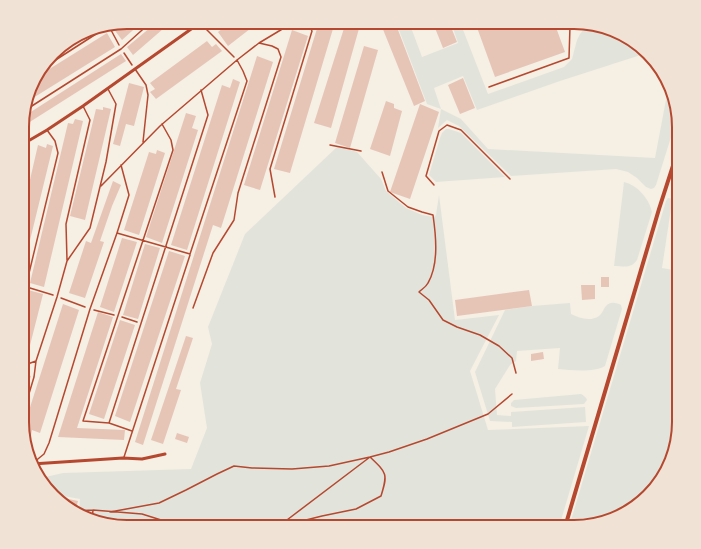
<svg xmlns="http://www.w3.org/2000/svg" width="701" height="549" viewBox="0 0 701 549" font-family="'Fira Sans Condensed',sans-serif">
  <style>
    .green { fill: #e2e4dc }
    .building { fill: #e6c5b7 }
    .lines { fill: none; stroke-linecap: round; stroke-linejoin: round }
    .path { stroke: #b5482f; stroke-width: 1.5 }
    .service { stroke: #b5482f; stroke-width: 1.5 }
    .minor { stroke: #b5482f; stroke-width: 3 }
    .tertiary { stroke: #b5482f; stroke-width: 4 }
    .rim { fill: none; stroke: #b5482f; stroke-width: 2 }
  </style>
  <rect width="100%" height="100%" fill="#f6efe4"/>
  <!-- green -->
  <path class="green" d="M396 22H409L422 57 458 43 452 25 460 22 488 94 564 67 572 59 577 40 580 34 584 29 592 25 614 30 643 48 647 53 560 81 477 110 463 76 434 88 441 109 461 119 488 149 655 158 669 84 671 87 677 118 656 185 654 188 651 189 646 187 637 178 628 172 616 169 511 176 459 126 447 120 438 128 441 109 427 104Z
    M446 129H449L461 133 505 177 436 182 429 175 440 138 442 133Z
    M338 146 357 152 381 179 386 191 406 208 422 215 434 217 436 215 439 195 455 320 499 315 470 371 488 430 589 426 559 527H121L87 519 79 514 80 499 52 494 41 478 63 473 191 469 207 428 200 383 212 344 208 327 245 234Z
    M679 161V189L676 188 672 185V180Z
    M624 182C637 185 649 198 652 212L637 260C631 269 624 266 614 266Z
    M668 198 673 199 672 202 662 268 679 271V429L671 462 653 491 626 510 609 513 597 518 596 523 574 527H569L666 201Z
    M570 303 571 314C579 318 590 322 599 316 603 313 603 309 606 306 610 301 617 303 621 305L622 309 605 366C593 373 571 370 558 369L560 348 517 351 516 361 510 365 495 389 497 415 511 416V412L585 407 586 422 512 427V422L490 421 475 372 505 310 532 306Z
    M581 394C584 396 586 397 587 400L584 404 516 408 511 406V403L514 400Z"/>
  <!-- building -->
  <path class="building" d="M127 22H142L122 40 113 28 117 24Z
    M157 22H171L133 55 127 47Z
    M231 22H259L228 46 218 32Z
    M319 22H335L290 173 274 169Z
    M346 22H350L360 25 331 128 314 123Z
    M380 22H395L425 101 414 106Z
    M429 22H449L457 42 443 48 435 28 432 29Z
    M475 22H554L565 52 495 77Z
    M102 26 51 57H50L58 48 93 28Z
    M292 30 308 36 260 190 244 185Z
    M107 33 115 47 33 98 30 93 35 78Z
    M207 41 212 47 216 44 222 51 156 99 150 92 155 89 150 83Z
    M364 46 378 50 350 148 335 143Z
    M121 54 126 61 25 125 23 122V117Z
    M257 56 273 62 221 228 213 225 143 445 135 442Z
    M463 78 475 108 460 114 448 85Z
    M233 79 240 82 187 250 171 245 222 85 230 88Z
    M129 83 144 87 134 126 126 124 120 146 113 144Z
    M386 101 394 104V108L402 111 390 156 370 149Z
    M420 104 439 112 410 199 390 192Z
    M103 107 111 109 85 220 70 216 96 109 103 110Z
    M186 113 196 116 192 128 198 130 162 243 146 237Z
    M75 119 83 121 44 287 30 283 68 123 73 124Z
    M47 144 53 146 23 269V210L38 145 46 148Z
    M157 150 165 153 139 235 124 230 149 152 156 154Z
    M113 181 121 185 112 206 100 241 104 242 85 298 69 293 86 241 91 243Z
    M122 238 137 242 114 312 100 307Z
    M145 244 160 248 138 319 123 315Z
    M169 251 185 256 130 422 115 416Z
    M601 277H609V287H601Z
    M581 285H595V299L582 300Z
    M28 290 43 294 26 361H22V316Z
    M529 290 532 306 457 316 455 300Z
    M63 304 79 310 40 433 32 430 31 435 23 432 22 422 25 423Z
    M98 312 113 317 77 428 125 430 124 440 58 437Z
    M120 320 135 325 104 419 89 414Z
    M186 336 193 338 176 389 181 390 163 444 151 440Z
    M543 352 544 359 531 361V354Z
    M22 373 31 376 23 401H22Z
    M177 433 189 437 187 443 175 439Z
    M54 496 78 501 76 508 66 506 58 501Z"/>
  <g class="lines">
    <!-- path -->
    <path class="path" d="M204 27 234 57
      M111 30 119 45
      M124 53 132 65
      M330 145 361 151
      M382 172 388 191 408 207 422 212 433 215C436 236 439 264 428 283 426 287 422 289 419 292L429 300 443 320 457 327 480 335 499 346 512 358 516 373
      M30 288 53 295
      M61 298 85 307
      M94 310 114 315
      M122 317 137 322
      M93 510 142 514 177 525 203 527
      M75 511 93 510 92 520
      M110 512 159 503 186 490 217 474 234 466 252 468 292 469 329 466 370 457C387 473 388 474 381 496L356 509 322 516 278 527
      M279 526 370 457 389 452 427 439 488 414 512 394"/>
    <!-- service -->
    <path class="service" d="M568 22 570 26
      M135 69 146 85 148 95 143 142
      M40 70 110 25
      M489 87 569 58 570 26 581 22
      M24 111 121 49 151 22
      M434 185 426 176 439 131 447 125 461 130 510 179
      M23 186 28 163 23 157
      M101 186 160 126 237 60 259 43 294 22
      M275 197 270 169 312 31 307 22
      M117 233 190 254 247 81 243 71 237 60
      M67 260 66 224 90 120 83 106
      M23 298 58 153 55 141 47 130
      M193 308 213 253 234 220 238 193 281 57 278 49 272 46 259 43
      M22 366 36 361
      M22 417 34 377 36 361 57 297 67 261 90 228 106 162 116 104 108 89
      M109 423 83 421 173 150 171 140 162 124
      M132 431 109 423 208 115 201 90
      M124 457 190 255
      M33 463 44 454 49 443 90 309 117 233 129 195 121 165"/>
    <!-- minor -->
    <path class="minor" d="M23 144 47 130 83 106 201 22
      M32 464 123 458 142 459 165 454"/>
    <!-- tertiary -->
    <path class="tertiary" d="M565 527 659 209 679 147"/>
  </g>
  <!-- crop -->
  <path d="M0 0H701V549H0ZM127 29H574A98 98 0 0 1 672 127V422A98 98 0 0 1 574 520H127A98 98 0 0 1 29 422V127A98 98 0 0 1 127 29Z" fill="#f1e2d6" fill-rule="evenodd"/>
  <path class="rim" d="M127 29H574A98 98 0 0 1 672 127V422A98 98 0 0 1 574 520H127A98 98 0 0 1 29 422V127A98 98 0 0 1 127 29Z"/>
</svg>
